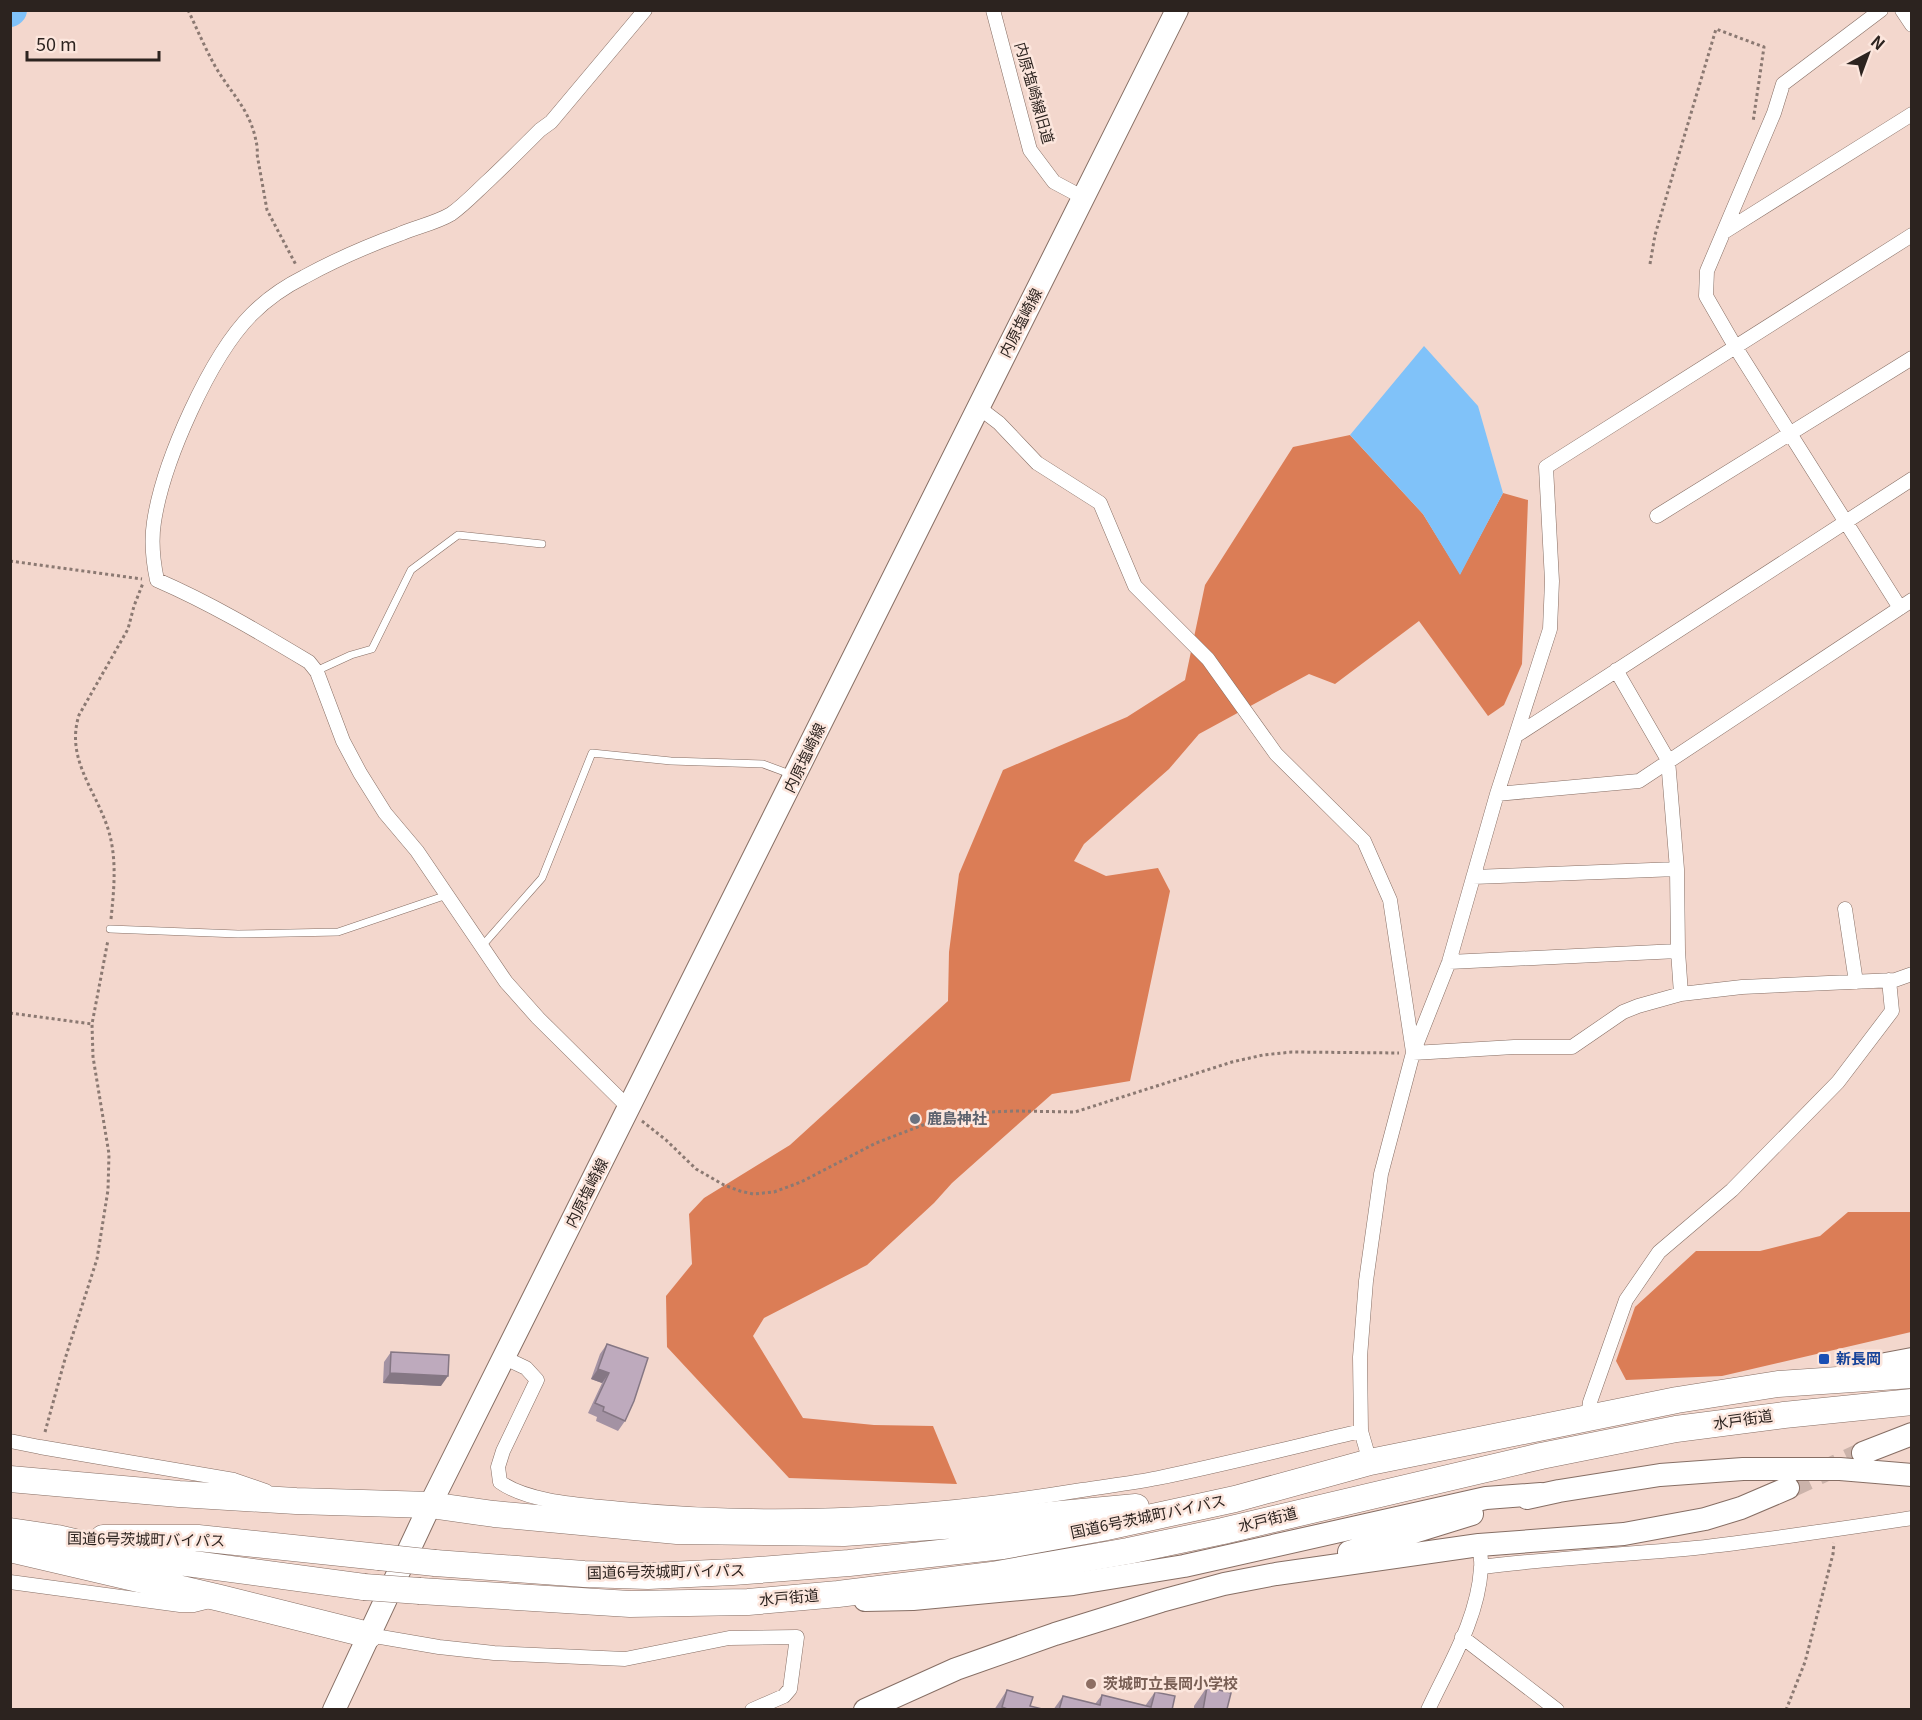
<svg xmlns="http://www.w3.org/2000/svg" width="1922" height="1720" viewBox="0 0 1922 1720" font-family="Georgia,'Noto Sans JP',serif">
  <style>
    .forest { fill: #db7d56 }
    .water { fill: #80c2f9 }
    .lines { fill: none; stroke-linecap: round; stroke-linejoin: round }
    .river { stroke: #80c2f9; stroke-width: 32 }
    .primary-tunnel { stroke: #cbb3aa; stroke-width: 22; stroke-dasharray: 22 11; stroke-linecap: butt }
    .lane-casing { stroke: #866e64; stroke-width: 8 }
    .street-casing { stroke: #866e64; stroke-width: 15 }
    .primary-casing { stroke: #866e64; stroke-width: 24 }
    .highway-casing { stroke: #866e64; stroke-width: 27 }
    .path { stroke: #8b7972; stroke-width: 3; stroke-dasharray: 3 3; stroke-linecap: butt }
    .lane { stroke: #fff; stroke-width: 7 }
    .street { stroke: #fff; stroke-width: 14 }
    .primary { stroke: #fff; stroke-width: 22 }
    .highway { stroke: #fff; stroke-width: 26 }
    .highway-bridge-casing { stroke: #866e64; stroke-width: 27; stroke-linecap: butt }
    .highway-bridge { stroke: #fff; stroke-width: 26 }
    .wall { fill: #a392a3 }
    .shaded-wall { fill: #857784 }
    .building { fill: #beaabd; stroke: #857784; stroke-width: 1.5 }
    .worship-dot { fill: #6b7280; stroke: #fce6dd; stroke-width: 2 }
    .transit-dot { fill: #1a4fb4; stroke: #fce6dd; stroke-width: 2 }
    .education-dot { fill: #8d6e63; stroke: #fce6dd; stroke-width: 2 }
    .labels { text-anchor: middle; stroke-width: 5; stroke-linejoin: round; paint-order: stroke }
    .street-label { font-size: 15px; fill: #2c231f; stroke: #fce6dd }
    .worship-label { font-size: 15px; font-weight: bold; fill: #5b616d; stroke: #fce6dd; text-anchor: start }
    .transit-label { font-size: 15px; font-weight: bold; fill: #164399; stroke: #fce6dd; text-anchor: start }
    .education-label { font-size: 15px; font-weight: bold; fill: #785e54; stroke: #fce6dd; text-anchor: start }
  </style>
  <rect width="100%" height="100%" fill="#f3d7cd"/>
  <!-- forest -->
  <path class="forest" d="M1350 435 1423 514 1460 574 1503 493 1528 500 1522 664 1504 705 1488 716 1419 621 1335 684 1309 674 1199 734 1169 769 1084 844 1074 861 1106 876 1158 868 1170 891 1130 1081 1052 1094 952 1183 934 1203 867 1265 764 1318 753 1336 803 1418 874 1425 933 1426 957 1484 789 1478 667 1347 666 1296 692 1264 689 1214 704 1198 790 1145 948 1001 949 952 959 874 1003 770 1127 717 1185 680 1205 585 1293 447Z
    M1848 1212H1911V1332L1722 1376 1626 1380 1616 1361 1635 1307 1696 1251H1760L1820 1236Z"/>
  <!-- water -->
  <path class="water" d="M1424 346 1478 406 1503 493 1460 575 1423 514 1350 435Z"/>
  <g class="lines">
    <!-- river -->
    <path class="river" d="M10 11 11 10"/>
    <!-- primary-tunnel -->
    <path class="primary-tunnel" d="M1788 1488 1863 1453"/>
    <!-- lane casing -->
    <g class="lane-casing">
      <path id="lane" d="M316 671 351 655 372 649 411 570 458 535 542 544
        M110 929 238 934 338 932 447 895
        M482 946 542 878 592 753 671 761 763 764 790 774"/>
    </g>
    <!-- street casing -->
    <g class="street-casing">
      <path id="street" d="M993 10 1030 150 1054 182 1084 198
        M1881 10 1783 84 1774 113 1707 271 1706 296 1736 348 1900 608
        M1902 10 1912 25
        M1724 232 1912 114
        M978 407 999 423 1037 463 1100 503 1135 586 1208 659 1276 754 1364 841 1390 900 1413 1052
        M1657 516 1912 358
        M1616 670 1668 760 1677 869 1678 951 1681 994
        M1517 735 1912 479
        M1497 794 1639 781 1912 600
        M1473 877 1677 869
        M1845 909 1856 982
        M1449 962 1678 951
        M1413 1053 1514 1047H1572L1623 1012 1638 1006 1681 994 1742 987 1895 980 1912 974
        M629 1108 538 1018 506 982 417 851 385 813 360 773 343 741 317 672 309 662C259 632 210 603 157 580 153 561 151 541 154 522 163 462 210 356 252 314 267 299 286 286 304 277 335 260 367 246 400 234 416 227 436 223 451 214 464 205 476 192 488 181 506 164 523 147 540 130L551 122 645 10
        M505 1358 526 1368 537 1380 503 1451 498 1467 500 1482C529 1503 586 1505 622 1509 776 1524 931 1515 1082 1490 1107 1486 1133 1483 1158 1478 1226 1464 1293 1447 1361 1431
        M1588 1418 1590 1402 1626 1300 1659 1252 1732 1190 1838 1082 1892 1011 1889 980
        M10 1441 40 1447 234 1480 266 1491
        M1370 1462 1361 1431 1360 1357 1366 1281 1381 1174 1413 1053 1449 962 1497 794 1550 629 1552 581 1546 467 1912 235
        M1481 1567C1552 1558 1624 1555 1695 1548 1767 1540 1839 1529 1912 1518
        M10 1582 180 1605H194L210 1601
        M369 1635 439 1647 494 1653 625 1659 729 1638 797 1637 790 1689 784 1696 752 1710
        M1462 1637 1557 1710
        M1428 1710C1449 1665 1478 1619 1481 1568 1482 1561 1480 1553 1479 1545"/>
    </g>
    <!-- primary casing -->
    <g class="primary-casing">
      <path id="primary" d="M1859 1369 1912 1359
        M1863 1453 1912 1434
        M1527 1498 1559 1491 1660 1475 1743 1469H1840L1912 1475
        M1349 1552 1472 1514
        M865 1600 913 1599 1073 1584 1184 1566 1486 1498 1541 1494
        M334 1710 430 1505 1177 10
        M865 1710 956 1669 1055 1634 1161 1601 1224 1584 1276 1574 1479 1545 1624 1534 1705 1519 1741 1508 1788 1488"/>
    </g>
    <!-- highway casing -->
    <g class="highway-casing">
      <path id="highway" d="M10 1479 179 1494 296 1501 430 1505 494 1514 677 1531 844 1533 958 1525 1050 1515 1136 1507
        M10 1531 57 1538 134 1556 364 1587
        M103 1538H198L379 1557
        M10 1549 220 1598 369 1635
        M435 1563 584 1574 648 1576 733 1572 849 1563 1003 1546 1102 1528 1235 1499 1370 1462 1677 1400 1778 1384 1912 1375
        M420 1591 630 1604 748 1602 838 1594 992 1575 1128 1551 1223 1531 1541 1456 1676 1429 1784 1415 1912 1402"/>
    </g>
    <!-- path -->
    <path class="path" d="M188 10C197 29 205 48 215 66 230 92 247 106 255 136 256 142 258 147 257 154L267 210 296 265
      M1650 264 1655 235 1716 29 1764 47 1753 122
      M10 561 142 579
      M111 919C114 889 117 861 109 832 97 791 65 760 79 715L128 629 134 606 143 583
      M10 1013 92 1024
      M642 1121 666 1140 696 1169 724 1185 740 1191 753 1194 774 1192 801 1182 876 1143 923 1125 992 1112 1015 1111 1075 1112 1232 1062 1263 1055 1292 1052 1399 1053
      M45 1432 65 1359 97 1259 108 1190 109 1154 93 1057 92 1024 108 940
      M1786 1710 1805 1662 1833 1554 1834 1543"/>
    <!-- lane -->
    <use href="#lane" class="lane"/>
    <!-- street -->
    <use href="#street" class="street"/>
    <!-- primary -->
    <use href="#primary" class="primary"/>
    <!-- highway -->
    <use href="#highway" class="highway"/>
    <!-- highway-bridge casing -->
    <g class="highway-bridge-casing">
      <path id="highway-bridge" d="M379 1557 435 1563
        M364 1587 420 1591"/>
    </g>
    <!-- highway-bridge -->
    <use href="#highway-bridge" class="highway-bridge"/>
  </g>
  <!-- wall -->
  <path class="wall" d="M607 1344 625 1421 618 1431 596 1421 597 1417 588 1413 602 1383 591 1379 600 1354Z
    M391 1352 441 1386 383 1383 384 1362Z
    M1207 1687 1227 1709 1231 1710H1194V1706Z
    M1007 1690 1030 1706 1046 1710H994Z
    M1155 1692 1172 1710H1053L1063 1696 1095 1704 1102 1695 1145 1706Z"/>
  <!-- shaded-wall -->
  <path class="shaded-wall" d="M598 1369 609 1373 602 1383 591 1379Z
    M390 1373 448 1376 441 1386 383 1383Z"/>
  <!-- building -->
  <path class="building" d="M607 1344 648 1358 634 1401 625 1421 603 1411 604 1407 595 1403 609 1373 598 1369Z
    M391 1352 449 1355 448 1376 390 1373Z
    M1207 1687 1231 1693 1227 1709 1231 1710H1203Z
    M1007 1690 1033 1697 1030 1706 1046 1710H1010L1002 1707Z
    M1155 1692 1175 1696 1172 1710H1059L1063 1696 1100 1705 1102 1695 1151 1707Z"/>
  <!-- markers -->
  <circle class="worship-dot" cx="915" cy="1119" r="6"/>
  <rect class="transit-dot" x="1818" y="1353" width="12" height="12" rx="3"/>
  <circle class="education-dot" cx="1091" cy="1684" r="6"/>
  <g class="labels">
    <!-- street labels -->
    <g class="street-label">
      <text transform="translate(1034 93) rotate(74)" y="5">内原塩崎線旧道</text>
      <text transform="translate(1021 323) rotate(-63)" y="5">内原塩崎線</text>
      <text transform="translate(805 758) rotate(-64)" y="5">内原塩崎線</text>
      <text transform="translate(587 1193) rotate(-63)" y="5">内原塩崎線</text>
      <text transform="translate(1743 1420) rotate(-8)" y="5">水戸街道</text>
      <text transform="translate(1148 1517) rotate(-12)" y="5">国道6号茨城町バイパス</text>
      <text transform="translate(1268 1520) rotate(-14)" y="5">水戸街道</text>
      <text transform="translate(146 1540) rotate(1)" y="5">国道6号茨城町バイパス</text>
      <text transform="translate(666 1572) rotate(-1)" y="5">国道6号茨城町バイパス</text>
      <text transform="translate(789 1598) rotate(-5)" y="5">水戸街道</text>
    </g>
    <!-- worship labels -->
    <g class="worship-label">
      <text x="927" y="1124">鹿島神社</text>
    </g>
    <!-- transit labels -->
    <g class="transit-label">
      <text x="1836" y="1364">新長岡</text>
    </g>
    <!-- education labels -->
    <g class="education-label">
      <text x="1103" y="1689">茨城町立長岡小学校</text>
    </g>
  </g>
  <!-- border -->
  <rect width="1922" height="1720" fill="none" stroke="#2c231f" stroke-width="24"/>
  <!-- north arrow -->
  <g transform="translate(1868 54) rotate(41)" stroke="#fce6dd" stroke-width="4.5" paint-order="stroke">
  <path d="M0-4.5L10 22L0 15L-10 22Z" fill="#2c231f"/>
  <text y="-9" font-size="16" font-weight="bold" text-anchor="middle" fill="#2c231f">N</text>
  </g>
  <!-- scale -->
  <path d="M27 51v9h132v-9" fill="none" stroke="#2c231f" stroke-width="3"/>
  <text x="36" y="51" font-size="18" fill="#2c231f" stroke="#fce6dd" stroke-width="4.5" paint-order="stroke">50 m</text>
</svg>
